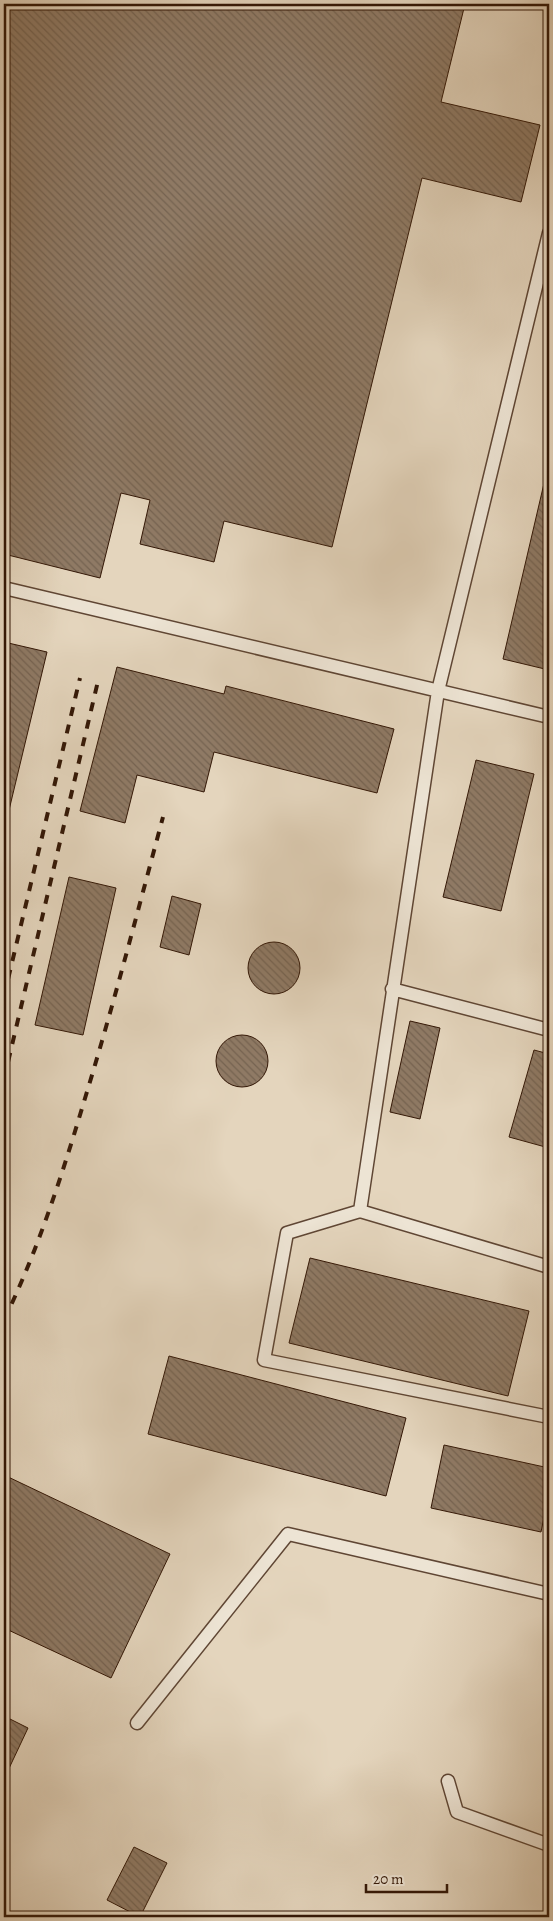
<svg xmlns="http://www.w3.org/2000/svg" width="553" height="1921" viewBox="0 0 553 1921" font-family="Alegreya,serif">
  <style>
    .building { fill: url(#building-back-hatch); stroke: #331706 }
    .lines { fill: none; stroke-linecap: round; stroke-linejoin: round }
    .lane-casing { stroke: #5f4634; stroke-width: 15 }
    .lane { stroke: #ede4d4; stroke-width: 12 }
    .rail { stroke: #331706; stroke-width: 4; stroke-dasharray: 9 9; stroke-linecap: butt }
  </style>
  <defs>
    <pattern id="building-back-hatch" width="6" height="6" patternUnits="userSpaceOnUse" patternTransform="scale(1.25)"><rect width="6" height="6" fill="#8f7a65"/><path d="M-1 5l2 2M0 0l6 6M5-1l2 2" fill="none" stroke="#756351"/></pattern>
  </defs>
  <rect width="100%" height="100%" fill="#e4d5bd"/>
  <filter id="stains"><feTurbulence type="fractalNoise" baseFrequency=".004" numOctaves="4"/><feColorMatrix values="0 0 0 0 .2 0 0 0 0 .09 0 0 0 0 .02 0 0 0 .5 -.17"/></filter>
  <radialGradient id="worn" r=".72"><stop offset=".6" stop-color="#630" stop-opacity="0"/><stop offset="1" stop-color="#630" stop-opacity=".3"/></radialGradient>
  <!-- building -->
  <path class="building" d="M4 4H465L441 102 540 125 521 202 422 178 332 547 224 521 214 562 140 544 150 500 121 493 100 578 4 554Z
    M549 462V670L503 659Z
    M4 642 47 652 4 831Z
    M117 667 224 694 226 686 394 729 377 793 214 752 204 792 137 775 125 823 80 811Z
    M476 760 534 774 501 911 443 897Z
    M69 877 116 888 83 1035 35 1025Z
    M172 896 201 904 189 955 160 947Z
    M248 968a26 26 0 1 1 52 0a26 26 0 1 1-52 0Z
    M410 1021 440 1028 420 1119 390 1112Z
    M216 1061a26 26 0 1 1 52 0a26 26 0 1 1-52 0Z
    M534 1050 549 1054V1148L509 1137Z
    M310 1258 529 1311 508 1396 289 1343Z
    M169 1356 406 1418 386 1496 148 1434Z
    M444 1445 549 1468V1493L541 1532 431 1508Z
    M4 1475 170 1554 111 1678 4 1628Z
    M4 1716 28 1728 4 1779Z
    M134 1847 167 1863 140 1917 107 1900Z"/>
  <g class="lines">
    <!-- lane casing -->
    <g class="lane-casing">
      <path id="lane" d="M549 233 438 691 360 1211 287 1233 264 1360 549 1417
        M4 588 549 717
        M392 989 549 1030
        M360 1211 549 1267
        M137 1723 288 1534 549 1594
        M448 1781 457 1812 549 1845"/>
    </g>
    <!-- lane -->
    <use href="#lane" class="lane"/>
    <!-- rail -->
    <path class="rail" d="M4 996 80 678
      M4 1079 98 681
      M4 1320C39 1248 63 1172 86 1095 114 1003 138 910 163 817"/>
  </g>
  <!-- margin -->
  <rect width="553" height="1921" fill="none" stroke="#e4d5bd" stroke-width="20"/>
  <rect x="5" y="5" width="543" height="1911" fill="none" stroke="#331706" stroke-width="2.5"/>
  <rect x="10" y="10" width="533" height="1901" fill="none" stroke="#331706"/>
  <!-- scale -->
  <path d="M366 1884v8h81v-8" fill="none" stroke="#331706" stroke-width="2.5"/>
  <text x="373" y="1884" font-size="15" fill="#331706" stroke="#ede4d4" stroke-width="4" paint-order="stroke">20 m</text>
  <rect width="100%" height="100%" filter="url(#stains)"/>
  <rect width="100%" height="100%" fill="url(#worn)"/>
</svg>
